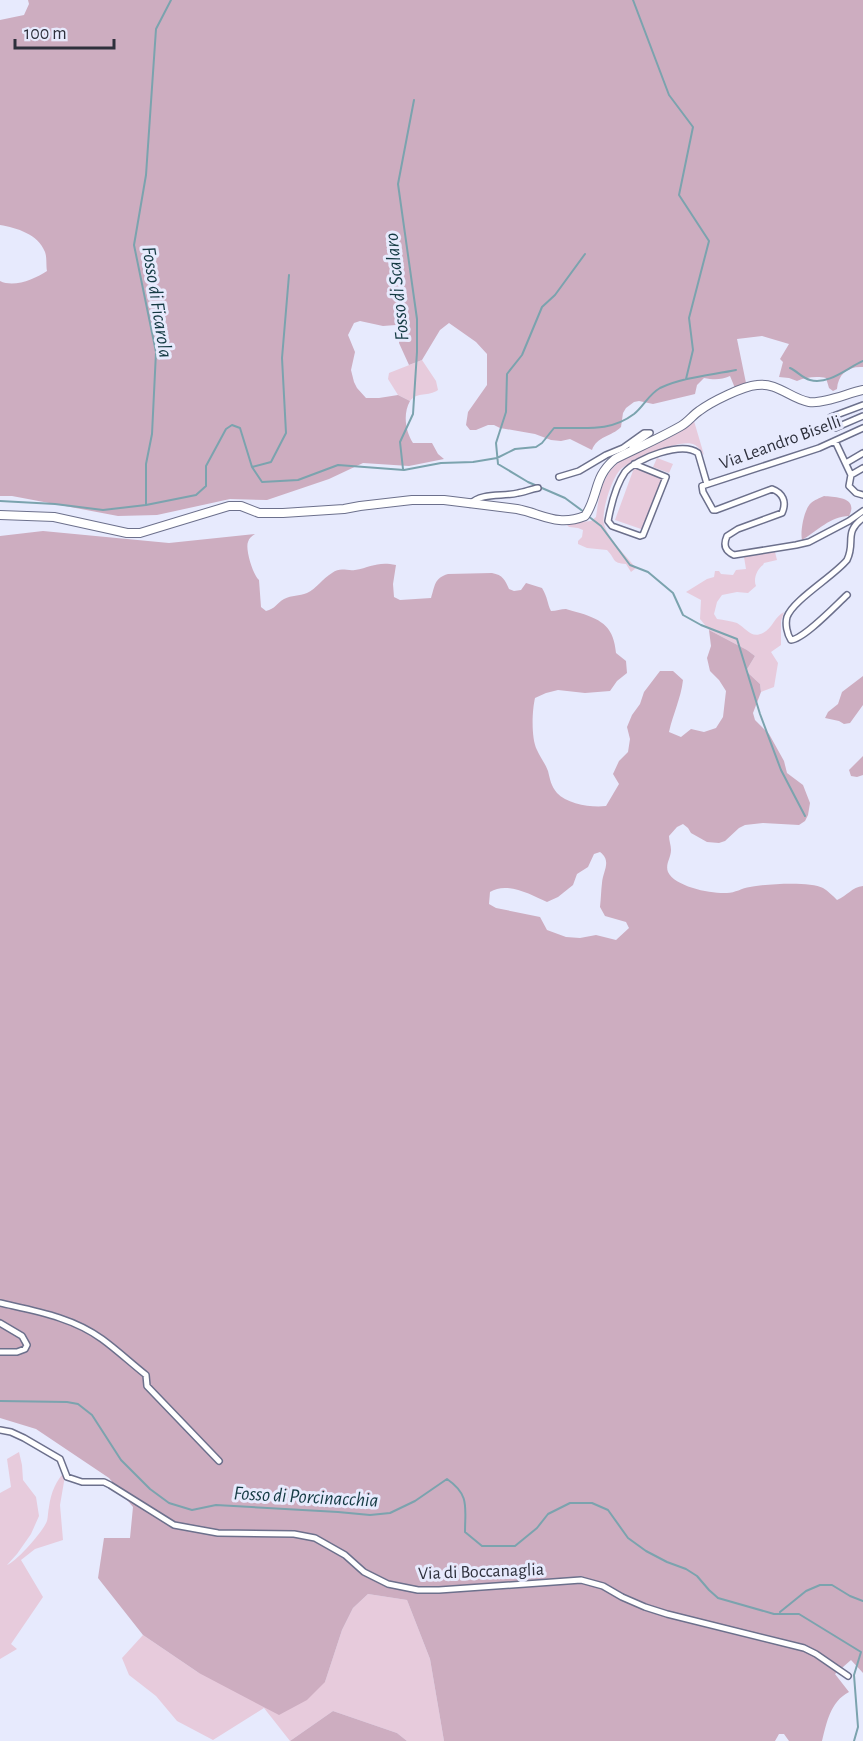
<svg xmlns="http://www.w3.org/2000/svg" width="863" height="1741" viewBox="0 0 863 1741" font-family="'Alegreya Sans',sans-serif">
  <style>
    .green { fill: #e7cbdc }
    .forest { fill: #cdadc0; fill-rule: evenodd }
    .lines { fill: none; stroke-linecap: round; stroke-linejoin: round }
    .stream { stroke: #7ba3ae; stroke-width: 2 }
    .street-casing { stroke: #6c708c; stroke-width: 8 }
    .secondary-casing { stroke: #6c708c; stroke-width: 10 }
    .street { stroke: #fff; stroke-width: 5 }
    .secondary { stroke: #fff; stroke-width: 8 }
    .labels { text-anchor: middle; stroke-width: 6; stroke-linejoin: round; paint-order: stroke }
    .street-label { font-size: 18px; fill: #2e303c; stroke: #e7eafd }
    .water-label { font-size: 20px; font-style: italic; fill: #143a43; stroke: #e7eafd }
  </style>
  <rect width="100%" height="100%" fill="#e7eafd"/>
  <!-- green -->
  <path class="green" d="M422 360 436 381 438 390C428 397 418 391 410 401L398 395 388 379 389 373Z
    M694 421 704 455C701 452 699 447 695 445 682 437 634 460 622 468 612 476 601 512 604 524 607 537 627 557 636 568L631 572 626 564C611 563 616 559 607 550L587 548 578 544V541L582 537 583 530 578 528 569 527 567 525 569 523 591 521 596 517C598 503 600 488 607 476 618 456 643 450 662 441 674 436 684 429 694 421Z
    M657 458 673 464 669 473 653 467Z
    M634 468 663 478 644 530 615 520Z
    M775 552 777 560 764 563 763 565C757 569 753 579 756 586L748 593 737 592 722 595 717 602 714 614 717 619C724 620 731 621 737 623 746 628 751 639 763 633 772 629 775 616 784 612L781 621V645L771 652 778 663 774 687 761 692 760 684 746 671 755 656 747 650 709 630 700 619 701 600 686 592 707 579 714 577 715 571H719L721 574 733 575 736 570 746 569 744 557Z
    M19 1452 22 1465 23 1480 36 1497 39 1516 31 1534 17 1554 7 1565C16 1562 43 1532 47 1521 48 1517 48 1511 49 1507 51 1492 56 1481 66 1470L60 1505 63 1540 35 1549 21 1560 43 1597 11 1644 17 1649 0 1659V1493L11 1487 7 1459Z
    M368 1594 407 1600 430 1659 444 1741H407L397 1733 333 1711 290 1741 264 1708 213 1740 177 1721 156 1696 129 1675 122 1658 143 1635 199 1673 325 1682 342 1630 353 1608Z"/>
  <!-- forest -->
  <path class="forest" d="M28 0H863V367C848 366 838 374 837 389L833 391 829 388 826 378C818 376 805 377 797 381L789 378 779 377 783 362 780 359 789 344 762 336 737 339 746 383 735 388 730 376C721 380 714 380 704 378L697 385 695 394 691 395 653 404 639 401 634 402 626 408 623 413 621 427C611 437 597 436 592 450L570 439 561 441 551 440 535 434 500 428 494 425H488L476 430H470L466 425 468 412 487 385V354L476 342 449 323 440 330 422 360 409 365 399 343V330L396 325 383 326 360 321 354 323 348 335 355 352 351 370 354 382 357 388 366 398H379L398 395 410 401C403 413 405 431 413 443H432L438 454 444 459 409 466 363 463 329 479 267 500 230 499 157 515 118 516 12 496H0V281C14 288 35 279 47 271 46 266 47 257 45 252 38 234 17 228 0 225V20L24 15 29 4Z
    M824 496C835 497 859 497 849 516 831 516 817 531 802 540 800 532 804 509 811 503 814 500 820 498 824 496Z
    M43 531 169 543 255 534C252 536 249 538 248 542 245 549 253 575 259 580L261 607 266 611C275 609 277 603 284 599 292 595 299 596 307 593 316 589 323 578 332 573 340 567 346 571 355 570 371 567 378 561 396 565L393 584 394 597 400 600 431 598C435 586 434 578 448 574L492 573C503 575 505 580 509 589L514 591 521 590 526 583 542 588C548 598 547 603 551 611 556 611 561 609 566 609 570 610 575 612 580 613 603 620 614 628 616 653L626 661 627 673 617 681 610 691 585 693 558 690 546 693 535 698C532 711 531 738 537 750 540 757 545 763 548 771 550 779 551 786 557 793 567 804 592 808 606 806L619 784 613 774 619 761 628 752 630 739 627 727 632 715 640 704 644 692 660 671H673L683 680C681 698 673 714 669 732L681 737 691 729 704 732 716 728 723 717 726 691 719 680 710 671 707 658 711 646 709 630 747 650 755 656 746 671 760 684 761 692 753 713 755 720 769 734 784 761 787 773 803 785 810 803 808 815 805 821 799 825 763 823 745 825 739 828 725 841 719 843 707 842 691 833 688 828 683 824 677 827 669 836C669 841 671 845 671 850 671 858 665 864 668 872 675 887 712 894 727 893 735 893 742 888 750 887 765 884 810 881 823 888 828 891 833 896 837 900 847 896 852 887 863 886V1673L851 1660 835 1674 849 1692C830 1702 827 1722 822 1741H789L784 1734H779L775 1741H444L430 1659 407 1600 368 1594 353 1608 342 1630 325 1682 307 1700 279 1715 199 1673 143 1635 98 1578 104 1538H130L133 1507 109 1478 36 1429 0 1418V536ZM600 852C612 861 603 871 602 883 601 891 601 898 600 907L605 916 626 922 629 928 616 940 596 935 580 938 566 937 547 930 540 917 496 908 489 904 490 892C507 881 531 895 547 902L558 897 573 885 577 874 588 867 594 854Z
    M863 676V705L850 723 844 724 839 721 825 718 828 712 838 704 842 692Z
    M863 756V775L857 777 851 776 849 770Z
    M333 1711 397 1733 407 1741H290Z"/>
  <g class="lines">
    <!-- stream -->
    <path class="stream" d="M633 0 669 95 693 127 679 195 709 241 689 318 693 350 686 379
      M790 368C797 371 802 378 810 380 829 385 847 368 863 361
      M252 467 271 462 286 433 282 358 289 275
      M403 469 400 442 413 414 417 352V319L398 184 414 100
      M0 501 55 504 103 510 146 505 196 495 206 486V466L226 429 232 425 240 428 252 467 262 482 298 480 338 465 404 470 441 463 473 462 497 458 515 449 536 447 542 443 554 428C583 427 609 433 634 414 644 406 648 395 660 388 683 377 712 375 736 370
      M146 505V464L152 434 156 352 134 245 146 175 156 29 171 0
      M584 512 565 498 528 482 498 464 496 443 506 412 507 374 522 355 542 307 555 295 585 254
      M588 516 601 526 630 565 648 572 673 593 683 615 701 625 737 639 760 714 781 770 805 816
      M0 1401 67 1402 78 1404 92 1415 121 1460 150 1489 169 1503 192 1510 216 1505 338 1512 370 1515 390 1513 415 1501 447 1479C470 1495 465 1507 465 1532L482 1546H515L537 1528 548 1514 570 1503H592L608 1510 628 1538 646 1551 667 1562 686 1569 697 1576 709 1590 718 1598 774 1614H799L861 1652 854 1675 858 1727 854 1741
      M780 1612 806 1591 820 1585H832L850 1596 863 1601"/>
    <!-- street casing -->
    <g class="street-casing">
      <path id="street" d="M863 405 831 417 835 428 863 416
        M863 428 819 448 702 486 703 492 713 510H716L772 489C783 493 787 502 782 513L738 529 727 536C723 545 725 551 734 555L796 545 809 542 849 521 863 511
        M835 441 851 475 849 486 856 493 863 495
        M846 463 863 453
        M634 464 666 477 643 535 640 536 612 526 608 521C611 505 616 485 625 472 637 458 682 441 698 453L707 484
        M851 475 863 468
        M559 477 579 471 606 455 623 448 644 433H650L633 445 632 447 633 450
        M470 504C482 492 503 497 518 493 525 492 531 489 538 488
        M847 595C835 606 804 639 791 640 787 634 785 624 787 617 793 600 834 576 847 560 856 542 843 533 863 518
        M0 1303C35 1311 72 1317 102 1339 117 1350 131 1363 146 1375L147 1386 219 1461
        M0 1323 22 1336 27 1345 25 1349 17 1352H0
        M0 1430 11 1432 24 1438 60 1459 67 1477 82 1482H104L110 1485 174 1525 218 1533 294 1534 315 1538 345 1555 364 1572 388 1584 418 1590H439L581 1580 603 1586 622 1597 645 1607 667 1614 804 1648 816 1654 848 1676"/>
    </g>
    <!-- secondary casing -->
    <g class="secondary-casing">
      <path id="secondary" d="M0 515 54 517 127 533H140L229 506H241L259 513H283L344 509 360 506 412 500H444L517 509C543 514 557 527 585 516 599 496 593 477 615 459 637 448 660 438 681 426 688 422 693 415 699 411 711 402 743 386 757 385 777 382 791 399 809 402 824 404 848 393 863 390"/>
    </g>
    <!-- street -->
    <use href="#street" class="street"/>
    <!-- secondary -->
    <use href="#secondary" class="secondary"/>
  </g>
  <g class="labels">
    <!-- street labels -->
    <g class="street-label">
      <text transform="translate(780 442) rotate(-20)" y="6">Via Leandro Biselli</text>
      <text transform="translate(481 1571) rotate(-2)" y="6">Via di Boccanaglia</text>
    </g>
    <!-- water labels -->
    <g class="water-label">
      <text transform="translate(396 287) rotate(-96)" y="7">Fosso di Scalaro</text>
      <text transform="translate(158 302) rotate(81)" y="7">Fosso di Ficarola</text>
      <text transform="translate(306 1496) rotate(3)" y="7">Fosso di Porcinacchia</text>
    </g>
  </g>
  <!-- scale -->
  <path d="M15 39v9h99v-9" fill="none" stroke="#2e303c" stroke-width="3"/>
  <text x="24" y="39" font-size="18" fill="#2e303c" stroke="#e7eafd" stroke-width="4.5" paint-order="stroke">100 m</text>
</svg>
